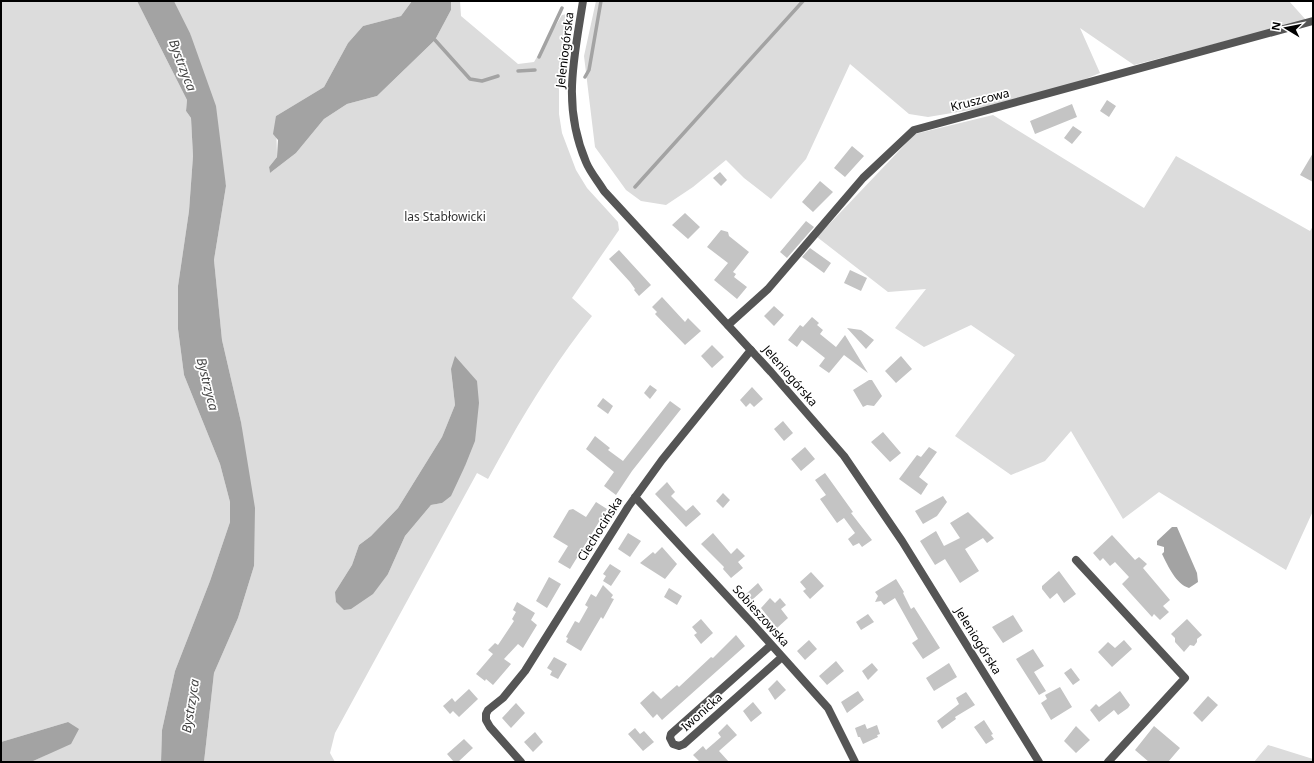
<svg xmlns="http://www.w3.org/2000/svg" width="1314" height="763" viewBox="0 0 1314 763" font-family="'Noto Sans',sans-serif">
  <style>
    .green { fill: #dcdcdc; fill-rule: evenodd }
    .water { fill: #a3a3a3 }
    .lines { fill: none; stroke-linecap: round; stroke-linejoin: round }
    .stream { stroke: #a3a3a3; stroke-width: 3.5 }
    .building { fill: #c4c4c4 }
    .minor { stroke: #555; stroke-width: 8 }
    .tertiary { stroke: #555; stroke-width: 8 }
    .labels { text-anchor: middle; stroke-width: 3.5; stroke-linejoin: round; paint-order: stroke }
    .street-label { font-size: 12px; fill: #000; stroke: #fff }
    .park-label { font-size: 12px; fill: #333; stroke: #fff }
    .water-label { font-size: 13px; font-style: italic; fill: #444; stroke: #fff }
  </style>
  <rect width="100%" height="100%" fill="#fff"/>
  <!-- green -->
  <path class="green" d="M1 1H137L187 100 186 111 191 118 193 156 189 211 178 286V329L184 375 220 464 230 502V522L210 581 175 671 162 730 161 762H31L46 755 68 722 1 742Z
    M174 1H412L401 16 363 26 348 43 324 87 276 116 277 157 269 167 270 173 296 153 324 119 347 104 377 96 435 40 451 10V1H460L461 16 518 64 534 62 562 15 567 14 559 74V114L562 133 576 170 587 188 618 222 619 230 572 298 592 316C551 368 520 420 488 479L477 473 335 733 330 753 335 762H204L214 673 238 618 254 566 241 422 222 340 214 260 226 186 190 33ZM451 369 465 466 442 503 431 505 405 536 388 574 335 592 352 565 359 545 371 536 398 508 442 437 455 405Z
    M596 1H1289L1306 20 1134 65 1080 28 1100 73 1078 82 976 109 928 117 909 114 850 64 806 159 771 199 744 178 726 160 693 187 666 205 641 201 626 190 595 147 584 56Z
    M993 115 1144 208 1176 156 1310 231 1313 226V511L1286 570 1159 492 1123 519 1071 431 1045 461 1011 475 955 436 1015 355 971 325 924 347 895 328 926 289 888 292 817 237 915 134Z
    M1268 745 1313 759V762H1254Z"/>
  <!-- water -->
  <path class="water" d="M137 1H174L190 33 216 106 226 186 214 260 222 340 241 422 255 508 254 566 238 618 214 673 204 762H161L162 730 175 671 210 581 230 522V502L220 464 184 375 178 329V286L189 211 193 156 191 118 186 111 187 100Z
    M412 1H451V10L435 40 377 96 347 104 324 119 296 153 270 173 269 167 277 157 278 140 273 134 276 116 324 87 348 43 363 26 401 16Z
    M455 356 477 381 479 403 475 441 465 466 451 496 442 503 431 505 405 536 388 574 373 594 351 609 344 610 336 602 335 592 352 565 359 545 371 536 398 508 442 437 455 405 451 369Z
    M1172 527H1177L1197 573 1198 582 1189 588C1176 584 1168 566 1162 554L1164 552V547L1157 545V541Z
    M68 722 79 729 71 744 31 762H1V742Z"/>
  <g class="lines">
    <!-- stream -->
    <path class="stream" d="M435 40 470 79 482 81 498 76
      M539 57 562 8
      M518 71 535 70
      M585 77 589 70 601 1
      M635 187 803 1"/>
  </g>
  <!-- building -->
  <path class="building" d="M1107 100 1116 106 1109 117 1100 111Z
    M1072 104 1077 117 1035 134 1030 121Z
    M1073 126 1082 132 1072 144 1064 138Z
    M852 146 864 156 845 177 834 168Z
    M1313 153V182L1300 175Z
    M720 172 727 180 721 186 713 178Z
    M820 181 833 192 813 212 802 202Z
    M685 213 700 227 688 239 672 225Z
    M806 221 814 227 787 258 780 252Z
    M721 230 728 232 729 236 749 252 733 272 736 274 734 277 747 287 737 299 714 280 728 263 707 247Z
    M810 248 831 263 824 273 802 257Z
    M619 250 651 285 639 296 634 290 635 289 630 282 609 259Z
    M850 270 867 278 861 291 844 283Z
    M662 297 685 322 688 318 701 331 685 345 655 314 657 312 652 307Z
    M774 306 784 315 774 326 764 316Z
    M812 317 819 323 817 325 823 330 820 334 836 347 845 335 868 373 844 355 829 373 819 366 825 358 802 340 797 347 788 340 800 325 803 327Z
    M847 328 861 330 874 340 866 349Z
    M712 345 724 357 712 368 701 356Z
    M901 356 912 369 896 383 885 371Z
    M869 380H872L882 396 874 406 867 405 863 407 853 390Z
    M650 385 657 390 650 399 644 393Z
    M752 387 763 399 754 407 750 403 746 407 740 400Z
    M603 398 613 406 608 414 597 406Z
    M670 401 681 409 632 471 616 495 604 486 614 472 586 449 595 436 610 448 608 450 623 461Z
    M783 421 793 433 784 441 774 429Z
    M883 432 901 453 890 462 871 442Z
    M805 447 815 459 801 471 791 459Z
    M929 447 937 452 919 477 928 484 921 495 899 479 917 455 921 457Z
    M825 473 853 512 851 513 872 540 862 547 859 543 853 546 848 539 855 533 844 518 837 523 820 499 826 495 815 480Z
    M667 482 675 492 671 496 686 511 693 505 701 514 686 527 655 494Z
    M723 493 730 500 723 508 716 501Z
    M943 496 947 502 937 516 923 524 915 511Z
    M596 502 607 509 570 569 558 562 568 546 553 537 569 510 573 509 586 517Z
    M968 512 994 538 987 543 983 538 965 549 979 571 960 583 945 559 935 565 920 541 936 531 944 546 960 538 950 523Z
    M628 533 641 541 630 557 618 549Z
    M713 533 731 554 737 548 745 556 738 562 743 568 731 578 723 569 724 567 701 544Z
    M1112 535 1135 560 1139 557 1147 564 1143 568 1170 600 1163 606 1169 612 1160 620 1154 614 1152 617 1122 584 1129 577 1115 562 1110 566 1103 558 1100 561 1093 553Z
    M662 547 677 564 665 579 640 563 653 552 655 554Z
    M610 564 621 571 611 586 603 581 606 576 603 574Z
    M1059 571 1076 594 1064 603 1057 593 1050 599 1042 589V586Z
    M811 572 824 586 810 599 803 591 806 589 800 582Z
    M549 577 561 584 547 608 536 601Z
    M896 579 904 592 903 593 911 609 914 607 940 648 923 659 912 643 918 639 895 598 884 605 881 601 875 602 878 596 875 592Z
    M758 583 763 590 752 600 746 594Z
    M603 585 613 595 611 598 614 599 603 619 601 617 581 651 566 642 568 638 566 637 575 621 579 623 588 607 585 605 591 594 596 597Z
    M669 588 682 596 677 605 664 597Z
    M770 598 775 603 780 598 786 605 781 609 788 618 777 628 761 608Z
    M517 602 535 613 531 620 537 625 523 648 518 644 504 659 511 664 493 685 486 679 485 681 476 674 493 654 488 650 495 643 498 645 514 621 512 619 516 612 513 610Z
    M868 614 874 622 861 630 856 622Z
    M1013 615 1023 631 1003 643 992 627Z
    M701 619 713 633 701 644 694 635 697 633 692 627Z
    M1187 619 1202 635 1197 639V642L1194 646 1190 645 1184 652 1175 642V638L1171 634Z
    M736 635 745 646 662 720 657 714 653 718 640 703 653 691 661 699 677 685 679 687 711 657 713 658Z
    M809 640 817 649 805 660 797 651Z
    M1124 640 1132 649 1112 667 1098 652 1108 642 1115 648Z
    M1033 649 1044 666 1034 672 1046 691 1039 695 1016 659Z
    M554 657 567 664 558 679 550 675 552 671 547 668Z
    M836 661 844 671 827 685 819 676Z
    M872 663 878 670 868 680 862 671Z
    M949 663 957 677 934 691 926 678Z
    M1071 668 1080 680 1073 685 1064 673Z
    M777 680 786 690 775 700 768 689Z
    M1060 687 1072 707 1051 720 1041 703 1047 699 1045 695Z
    M469 689 478 699 459 717 453 711 450 714 443 706 452 698 455 702Z
    M858 691 864 700 847 713 841 702Z
    M1120 691 1130 705 1128 708 1118 715 1114 710 1099 722 1090 710 1096 704 1099 707Z
    M966 692 975 705 955 717 956 719 942 729 937 721 959 704 956 698Z
    M1208 696 1218 705 1202 722 1193 713Z
    M753 702 762 713 751 722 743 711Z
    M516 703 525 713 511 728 502 718Z
    M984 720 993 734 991 735 994 739 986 744 974 727Z
    M727 724 737 735 719 751 729 762H700L693 755 703 746 706 750 721 737 718 733Z
    M865 724 867 729 877 725 880 734 877 735 878 737 863 744 860 737H858L855 728Z
    M1076 726 1090 740 1076 753 1064 741Z
    M1154 726 1180 748 1168 762H1149L1135 750Z
    M635 728 640 734 644 731 654 742 643 751 628 734Z
    M535 732 543 742 533 752 524 742Z
    M464 739 473 748 458 762H454L447 754Z"/>
  <g class="lines">
    <!-- minor -->
    <path class="minor" d="M728 325 768 289 863 178 914 130 1313 21
      M635 497 751 622 828 708 855 762
      M1076 560 1185 678 1108 762
      M771 645 671 734 670 738 673 744 679 746 684 744 782 657
      M521 762 490 727 486 720V714L488 710 503 698 525 671 628 507 662 460 751 350"/>
    <!-- tertiary -->
    <path class="tertiary" d="M583 1C574 59 562 105 586 162 590 172 598 181 604 191L771 372 844 456 902 541 1039 762"/>
  </g>
  <g class="labels">
    <!-- street labels -->
    <g class="street-label">
      <text transform="translate(565 50) rotate(-83)" y="4">Jeleniogórska</text>
      <text transform="translate(980 100) rotate(-14)" y="4">Kruszcowa</text>
      <text transform="translate(790 376) rotate(49)" y="4">Jeleniogórska</text>
      <text transform="translate(600 529) rotate(-58)" y="4">Ciechocińska</text>
      <text transform="translate(761 616) rotate(48)" y="4">Sobieszowska</text>
      <text transform="translate(978 641) rotate(58)" y="4">Jeleniogórska</text>
      <text transform="translate(702 712) rotate(-42)" y="4">Iwonicka</text>
    </g>
    <!-- park labels -->
    <g class="park-label">
      <text x="445" y="221">las Stabłowicki</text>
    </g>
    <!-- water labels -->
    <g class="water-label">
      <text transform="translate(183 65) rotate(69)" y="5">Bystrzyca</text>
      <text transform="translate(208 384) rotate(76)" y="5">Bystrzyca</text>
      <text transform="translate(190 706) rotate(-81)" y="5">Bystrzyca</text>
    </g>
  </g>
  <!-- border -->
  <rect width="1314" height="763" fill="none" stroke="#000000" stroke-width="4"/>
  <!-- north arrow -->
  <g transform="translate(1286 28) rotate(280)" stroke="#ffffff" stroke-width="3" paint-order="stroke">
  <path d="M0-3L7 15L0 10L-7 15Z" fill="#000000"/>
  <text y="-6" font-size="11" font-weight="bold" text-anchor="middle" fill="#000000">N</text>
  </g>
</svg>
